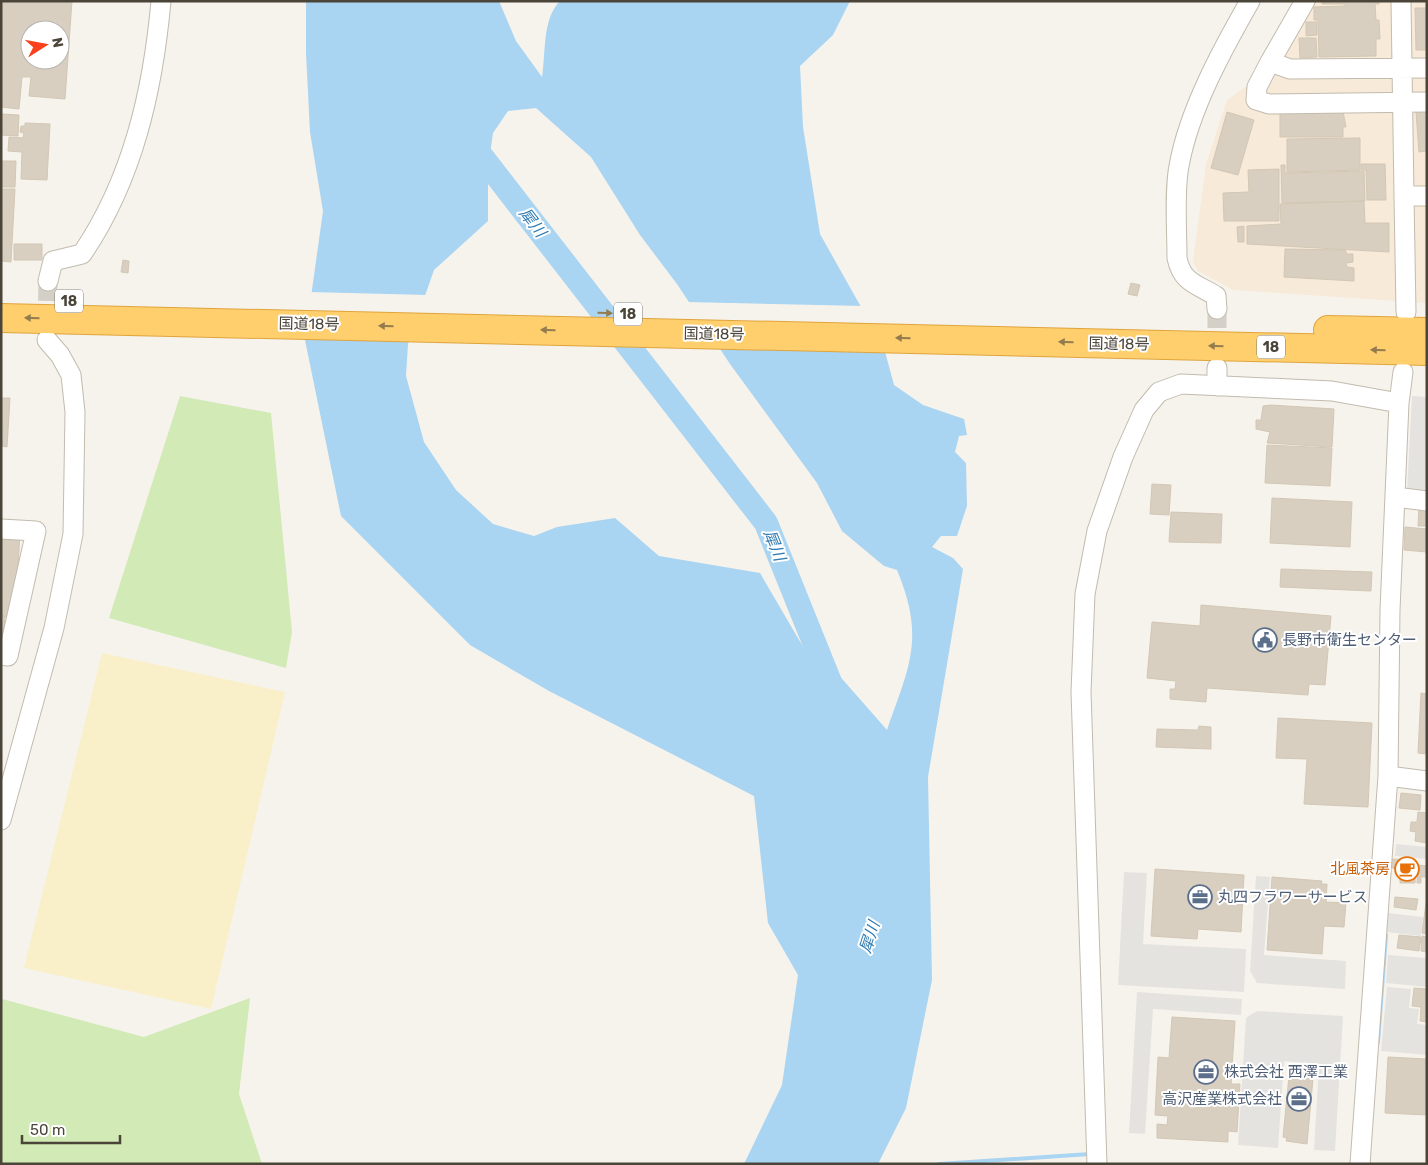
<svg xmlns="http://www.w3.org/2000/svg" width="1428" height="1165" viewBox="0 0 1428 1165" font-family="Rubik,'Noto Sans JP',sans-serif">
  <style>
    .commercial { fill: #f7ead8 }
    .green { fill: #d2eab5 }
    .sand { fill: #f9efc9 }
    .parking { fill: #e5e3e0 }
    .water { fill: #a9d4f2; fill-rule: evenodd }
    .pier { fill: #f6f3ec }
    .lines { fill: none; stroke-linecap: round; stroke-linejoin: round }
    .stream { stroke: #a9d4f2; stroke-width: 4 }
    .river { stroke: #a9d4f2; stroke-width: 24 }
    .building { fill: #d8cfc1; stroke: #d3c7b4; fill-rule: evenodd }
    .minor-tunnel { stroke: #d4d0c8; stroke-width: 19; stroke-dasharray: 19 9; stroke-linecap: butt }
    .minor-casing { stroke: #c2bbae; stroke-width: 21 }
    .highway-casing { stroke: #e0a43c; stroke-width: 30 }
    .minor { stroke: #fff; stroke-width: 19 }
    .highway { stroke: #ffcf6e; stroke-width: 28 }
    .oneway { fill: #937c4e }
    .labels { text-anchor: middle; stroke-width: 4; stroke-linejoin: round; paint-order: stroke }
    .shield { fill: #fff; stroke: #817c74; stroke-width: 1 }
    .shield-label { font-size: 14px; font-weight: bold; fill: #4b4439 }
    .street-label { font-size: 15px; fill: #4b4439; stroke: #fff }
    .service-label { font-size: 15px; fill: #4e5e75; stroke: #fff; text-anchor: start }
    .food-label { font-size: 15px; fill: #c56008; stroke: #fff; text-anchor: end }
    .water-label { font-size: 16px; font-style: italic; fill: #2e7ab2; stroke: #fff }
  </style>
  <rect width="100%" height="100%" fill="#f6f3ec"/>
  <!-- commercial -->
  <path class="commercial" d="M1298 1H1427V303L1233 290 1198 271 1193 262 1206 164 1227 100 1252 82Z"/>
  <!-- green -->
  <path class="green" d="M180 396 271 413 292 632 286 668 109 618Z
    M250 998 239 1094 262 1164H1L2 999 144 1037Z"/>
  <!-- sand -->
  <path class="sand" d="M102 653 285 692 211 1009 24 968Z"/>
  <!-- parking -->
  <path class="parking" d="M1412 396 1427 397V493L1407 491Z
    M1396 844 1427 847V859L1395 856Z
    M1124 872 1147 873 1143 944 1246 949 1244 992 1118 985Z
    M1256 876 1270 877 1264 955 1346 961 1345 989 1257 983 1250 971Z
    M1388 913 1423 917 1421 936 1386 932Z
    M1388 955 1427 958V987L1386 983Z
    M1387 987 1411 989 1409 1008 1419 1009 1417 1024 1427 1025V1055L1381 1051Z
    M1137 992 1242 999 1241 1015 1153 1009 1145 1134 1129 1133Z
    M1257 1011 1343 1016 1335 1151 1314 1150 1319 1064 1284 1061 1278 1148 1238 1145 1246 1018Z"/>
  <!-- water -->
  <path class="water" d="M306 1H499L516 41 542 77C546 53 542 19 560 1H850L833 35 800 66 803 127 820 234 884 348 894 385 923 405 964 419 967 435 959 436 955 452 966 463 967 506 957 536H941L932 547 953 558 963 569 928 777 932 980 906 1108 878 1164H744L782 1085 798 975 768 923 754 796 549 691 470 645 341 516 305 340 323 211 310 132 306 53ZM536 108 591 157 640 235 677 284 730 364 817 483 842 531 884 566 897 570C925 637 910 665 887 730L829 664 809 657 760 573 659 556 615 518 557 527 534 536 493 524 456 490 424 442 406 376 408 344 434 270 488 221V168L493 133 508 111Z"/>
  <!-- pier -->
  <path class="pier" d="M309 292 428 295 413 339 303 336Z
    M686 302 864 306 887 347H716Z"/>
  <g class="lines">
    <!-- stream -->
    <path class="stream" d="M1378 1042 1386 935
      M939 1164 1090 1154"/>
    <!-- river -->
    <path class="river" d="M469 140 766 523 834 692"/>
  </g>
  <!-- building -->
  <path class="building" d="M1 1H72L65 99 29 96 31 77H22L19 109 1 107ZM30 30H60V60H30Z
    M1322 1H1379V4H1375L1376 20H1379L1380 39H1376V56L1319 57 1318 20H1314V7L1345 6V4H1322Z
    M1415 8H1427V50H1416Z
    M1306 22H1317V35L1306 36Z
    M1299 38H1316L1317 57 1300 58Z
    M1427 111V151L1419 152 1416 112Z
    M1227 112 1254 120 1238 175 1211 168Z
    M1343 112 1346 127H1343V137H1280V113Z
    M1 114 19 115 18 136 1 135Z
    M25 123 50 124 47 180 21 179 22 152 8 151 9 137 23 138 24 133 20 132 21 126H25Z
    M1360 138V170L1287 172V139Z
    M1 161H16L15 187H1Z
    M1361 164H1385L1386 200H1367L1366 170H1361Z
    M1281 165H1285V173L1364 171 1365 201 1282 203Z
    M1279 169V221H1224L1223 193 1249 192 1248 170Z
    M1 189H15L11 262 1 261Z
    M1364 201 1365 223H1389V252L1247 244V226L1281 224 1280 204Z
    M1244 226V242H1238L1237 227Z
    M14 244H42V260H14Z
    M1285 249 1345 250 1347 254H1353V262L1346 263 1347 267 1354 268V281L1284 277Z
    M123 260 129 261 128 273 121 272Z
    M1131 283 1140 285 1137 296 1128 294Z
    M1 398H10L7 447 1 446Z
    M1271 405 1334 409 1332 447 1267 443 1270 432 1256 429V420H1261L1263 406Z
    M1267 445 1332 448 1330 486 1265 483Z
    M1152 484 1171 485 1169 515 1150 514Z
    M1272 498 1352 502 1350 547 1270 543Z
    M1419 508 1427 509V526H1418Z
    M1171 512 1222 514 1221 543 1169 542Z
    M1405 527 1427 529V552L1404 550Z
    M1 532 20 533 15 617 1 616Z
    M1281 569 1372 572 1371 591 1280 587Z
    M1201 605 1331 616 1325 685 1309 684 1308 695 1207 688 1206 702 1170 699V689H1175L1176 681 1147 678 1152 622 1200 626Z
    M1 616 5 617 2 650H1Z
    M1421 693 1427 694V754L1418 753Z
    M1278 718 1372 723 1368 807 1304 804 1307 759 1276 758Z
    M1199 726 1211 727V749L1156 747 1157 729 1198 730Z
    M1401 793 1421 795 1420 810 1399 808Z
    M1418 812 1427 813V843L1415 841 1416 832 1410 831 1411 822H1417Z
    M1391 859 1416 860 1415 883H1400V869L1391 868Z
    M1418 865 1427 866V877H1421V883H1417Z
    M1155 869 1244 875 1241 932 1198 929 1197 939 1151 936Z
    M1272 877 1322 881 1321 884H1327L1326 902 1346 903 1344 927 1324 926 1322 954 1267 950Z
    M1395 897 1418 899 1416 910 1394 907Z
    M1426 903H1427V934L1422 933Z
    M1399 935 1421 937 1419 951 1397 948Z
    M1422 936 1427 937V952L1421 951Z
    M1414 988 1427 989V1022L1420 1021 1421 1007 1412 1006Z
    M1172 1017 1235 1021 1231 1084H1240L1237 1132 1228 1131V1142L1157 1138V1124L1167 1125 1168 1116 1155 1115 1158 1057 1169 1058Z
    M1388 1057 1427 1059V1115L1385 1113Z
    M1290 1066 1314 1068 1307 1144 1286 1141 1287 1138 1283 1137Z"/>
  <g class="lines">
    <!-- minor-tunnel -->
    <path class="minor-tunnel" d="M1217 309V358
      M47 329 48 281"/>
    <!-- minor casing -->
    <g class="minor-casing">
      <path id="minor" d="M1401 1 1404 196
        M1270 62 1305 1
        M1427 68 1290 69 1270 62 1257 87 1256 100 1269 104 1427 102
        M48 281 53 261 82 254C133 179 153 90 161 1
        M1217 309 1216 296C1197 284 1182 283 1177 258 1177 232 1174 191 1179 166 1189 110 1222 50 1250 1
        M1406 312 1404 196H1427
        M1217 386V368
        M1395 497 1427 501
        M1 529 36 531 8 656 1 655
        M1388 776 1427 781
        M1 820 54 628 73 534 75 412 71 375 60 355 47 340
        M1097 1164 1081 692 1085 594 1097 531 1123 457 1144 410 1159 392 1181 384 1332 391 1399 403
        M1360 1164 1388 776 1390 610 1399 403 1403 372"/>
    </g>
    <!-- highway casing -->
    <g class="highway-casing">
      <path id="highway" d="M1 318 1427 351
        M1328 330 1427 332"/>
    </g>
    <!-- minor -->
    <use href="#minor" class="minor"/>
    <!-- highway -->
    <use href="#highway" class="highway"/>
  </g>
  <!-- one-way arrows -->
  <defs><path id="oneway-solid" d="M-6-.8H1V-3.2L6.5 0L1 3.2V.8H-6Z" transform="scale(1.25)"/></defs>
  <g class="oneway">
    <use href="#oneway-solid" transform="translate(605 313) rotate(1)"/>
    <use href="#oneway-solid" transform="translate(32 318) rotate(-179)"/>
    <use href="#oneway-solid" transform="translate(386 326) rotate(-179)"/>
    <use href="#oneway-solid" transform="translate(548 330) rotate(-179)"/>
    <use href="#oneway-solid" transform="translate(903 338) rotate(-179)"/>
    <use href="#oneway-solid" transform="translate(1066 342) rotate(-179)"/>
    <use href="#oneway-solid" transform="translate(1216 346) rotate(-179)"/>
    <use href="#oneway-solid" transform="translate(1378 350) rotate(-179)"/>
  </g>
  <!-- icons -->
  <defs>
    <g id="civic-ring" transform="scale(1.25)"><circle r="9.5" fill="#fff" stroke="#5c6f8a" stroke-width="1.5"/><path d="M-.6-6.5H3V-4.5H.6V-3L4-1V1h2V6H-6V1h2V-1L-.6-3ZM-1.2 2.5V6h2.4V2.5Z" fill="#5c6f8a"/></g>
    <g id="cafe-ring" transform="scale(1.25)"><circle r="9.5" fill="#fff" stroke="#e8710a" stroke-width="1.5"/><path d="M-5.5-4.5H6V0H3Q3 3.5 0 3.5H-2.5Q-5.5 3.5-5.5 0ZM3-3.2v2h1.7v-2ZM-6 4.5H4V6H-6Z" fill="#e8710a"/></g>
    <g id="office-ring" transform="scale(1.25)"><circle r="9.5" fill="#fff" stroke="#5c6f8a" stroke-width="1.5"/><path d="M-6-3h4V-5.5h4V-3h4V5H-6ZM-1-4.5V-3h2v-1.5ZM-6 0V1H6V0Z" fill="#5c6f8a"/></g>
  </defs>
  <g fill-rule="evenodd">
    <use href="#civic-ring" x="1265" y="640"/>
    <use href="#cafe-ring" x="1407" y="869"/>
    <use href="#office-ring" x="1200" y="897"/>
    <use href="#office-ring" x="1206" y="1072"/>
    <use href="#office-ring" x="1299" y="1099"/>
  </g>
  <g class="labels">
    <!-- shield labels -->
    <g class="shield">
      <rect x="55" y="289.5" width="28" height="23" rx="4"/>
      <rect x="614" y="302.5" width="28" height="23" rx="4"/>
      <rect x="1257" y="335.5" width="28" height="23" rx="4"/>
    </g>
    <g class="shield-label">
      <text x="69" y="306">18</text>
      <text x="628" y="319">18</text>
      <text x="1271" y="352">18</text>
    </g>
    <!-- street labels -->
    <g class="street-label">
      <text transform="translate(309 324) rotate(1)" y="5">国道18号</text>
      <text transform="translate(714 334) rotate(1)" y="5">国道18号</text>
      <text transform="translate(1119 344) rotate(1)" y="5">国道18号</text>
    </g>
    <!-- service labels -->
    <g class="service-label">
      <text x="1282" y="645">長野市衛生センター</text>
      <text x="1218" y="902">丸四フラワーサービス</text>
      <text x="1224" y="1077">株式会社 西澤工業</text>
      <text x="1282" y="1104" text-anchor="end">高沢産業株式会社</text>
    </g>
    <!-- food labels -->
    <g class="food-label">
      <text x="1390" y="874">北風茶房</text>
    </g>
    <!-- water labels -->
    <g class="water-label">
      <text transform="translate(533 222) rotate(52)" y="6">犀川</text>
      <text transform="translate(775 545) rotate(68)" y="6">犀川</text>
      <text transform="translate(869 937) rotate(-72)" y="6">犀川</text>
    </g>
  </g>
  <!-- border -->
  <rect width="1428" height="1165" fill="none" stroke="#4b4439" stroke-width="5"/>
  <!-- north arrow -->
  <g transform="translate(45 45) rotate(79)"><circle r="24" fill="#ffffff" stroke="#b7b4b0"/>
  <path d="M0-4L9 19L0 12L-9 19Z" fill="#fc3f1d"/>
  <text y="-8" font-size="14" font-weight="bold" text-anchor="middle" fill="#4b4439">N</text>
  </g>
  <!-- scale -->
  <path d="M22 1135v8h98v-8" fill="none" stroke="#4b4439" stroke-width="2.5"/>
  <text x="30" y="1135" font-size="15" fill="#4b4439" stroke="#ffffff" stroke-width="4" paint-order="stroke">50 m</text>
</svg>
